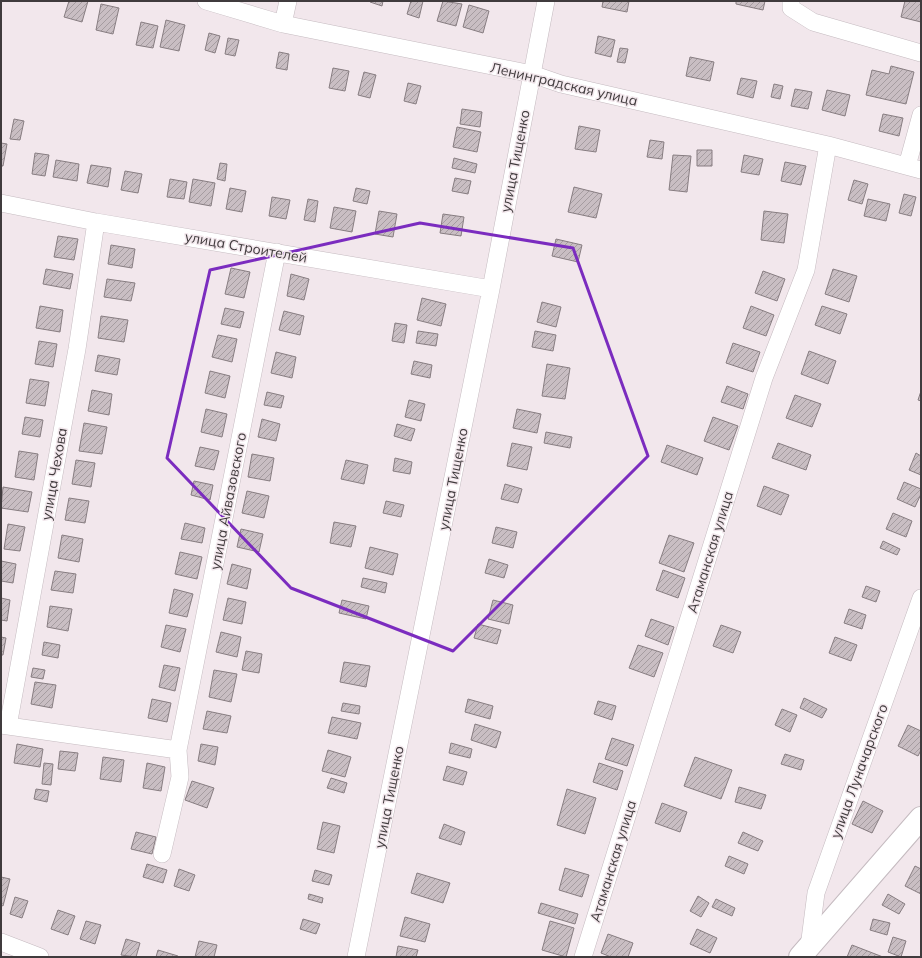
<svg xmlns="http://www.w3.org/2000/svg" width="922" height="958" viewBox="0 0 922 958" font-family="Mulish,sans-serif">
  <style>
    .building { fill: url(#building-hatch); stroke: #877d81 }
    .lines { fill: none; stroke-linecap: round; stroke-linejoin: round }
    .street-casing { stroke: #c5bbc0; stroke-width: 18 }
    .secondary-casing { stroke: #c5bbc0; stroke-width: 24 }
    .street { stroke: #fff; stroke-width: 17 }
    .secondary { stroke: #fff; stroke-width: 22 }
    .marked { fill: none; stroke: #7b2cbf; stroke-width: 3; stroke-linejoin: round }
    .labels { text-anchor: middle; stroke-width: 3; stroke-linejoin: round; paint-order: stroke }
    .street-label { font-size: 14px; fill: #403b3d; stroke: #f2e7ec }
  </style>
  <defs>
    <pattern id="building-hatch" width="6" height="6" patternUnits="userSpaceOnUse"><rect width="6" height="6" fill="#c9bec3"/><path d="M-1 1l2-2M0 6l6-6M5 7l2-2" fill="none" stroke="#a59ca0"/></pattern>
  </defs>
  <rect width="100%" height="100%" fill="#f2e7ec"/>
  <!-- building -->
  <path class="building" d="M69 1H88L82 22 64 17Z
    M370 1H383L382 6 370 2Z
    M411 1H423L419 18 407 14Z
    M443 1 462 4 456 26 437 21Z
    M603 1H629L627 12 602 7Z
    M736 1H765L763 10 736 4Z
    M905 1H921V22L901 17Z
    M101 4 119 8 113 34 96 30Z
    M469 5 489 11 483 33 463 27Z
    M166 20 185 25 179 51 160 47Z
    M141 22 158 26 153 48 136 45Z
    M209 33 220 36 215 53 205 50Z
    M598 36 615 40 611 57 595 53Z
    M228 38 239 40 235 56 225 54Z
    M620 48 628 49 625 63 617 62Z
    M279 52 289 54 287 70 276 68Z
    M690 57 714 62 710 81 686 76Z
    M891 66 914 72 906 104 866 95 872 70 889 74Z
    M333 68 349 71 345 91 329 88Z
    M364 72 376 75 370 98 358 95Z
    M741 78 757 81 753 98 737 94Z
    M408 83 421 86 416 104 404 101Z
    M774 84 783 86 780 99 771 97Z
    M795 89 812 92 808 109 791 106Z
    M827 90 850 95 845 116 822 110Z
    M462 109 482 112 480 127 460 124Z
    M883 114 903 118 899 136 879 131Z
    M14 119 24 121 20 140 10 139Z
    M579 126 600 130 596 152 575 149Z
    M457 127 481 132 477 152 453 147Z
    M650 140 664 142 662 159 647 157Z
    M1 143 7 144 3 166H1Z
    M697 150H712V166H697Z
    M35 153 49 155 45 176 32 174Z
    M673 155 691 156 687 192 669 190Z
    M744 155 763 159 759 175 741 172Z
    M454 158 477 164 475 173 452 168Z
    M56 160 79 164 77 181 53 177Z
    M785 162 806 166 801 185 781 181Z
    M220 163 227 164 225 181 217 179Z
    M91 165 111 168 108 187 87 183Z
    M125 171 142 174 138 193 121 190Z
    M455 178 471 181 468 194 452 191Z
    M170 179 187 182 184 199 167 197Z
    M193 179 215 183 211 206 189 202Z
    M854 180 868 184 862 204 848 200Z
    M574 187 602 194 596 218 568 212Z
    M230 188 246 191 242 212 226 209Z
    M356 188 370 191 367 204 353 201Z
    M904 194 916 197 911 216 899 213Z
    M272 197 290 200 286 219 269 216Z
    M308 199 318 201 315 222 304 220Z
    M868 199 890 204 886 221 864 216Z
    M334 207 356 211 352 232 330 228Z
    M379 211 397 214 393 237 375 234Z
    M764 211 788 214 784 243 761 240Z
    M443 214 464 217 461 236 440 233Z
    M58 236 78 239 74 260 54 257Z
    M556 239 582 245 578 262 552 256Z
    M111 245 135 249 132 268 108 264Z
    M231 268 250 272 244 298 225 294Z
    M46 269 73 274 70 289 43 284Z
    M833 269 857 276 849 302 825 294Z
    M763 271 785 279 777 301 755 293Z
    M291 274 309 279 304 300 287 296Z
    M107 279 135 283 131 301 104 297Z
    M422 298 446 304 441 326 417 320Z
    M542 302 561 307 556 327 537 322Z
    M40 306 63 310 60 332 36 328Z
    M751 306 774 315 766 336 743 328Z
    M822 306 847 314 840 334 815 325Z
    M225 308 244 312 240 328 221 324Z
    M284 311 304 316 300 335 279 330Z
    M101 316 128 320 124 342 98 338Z
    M395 323 407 325 404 343 392 341Z
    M418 331 438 334 436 346 416 343Z
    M535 331 556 335 553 351 532 347Z
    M218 335 237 339 232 362 212 357Z
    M39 341 57 344 53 367 35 364Z
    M733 343 760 352 753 372 726 363Z
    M809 351 836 361 828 384 801 374Z
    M276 352 296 357 292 378 271 373Z
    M98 355 120 359 117 375 95 371Z
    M414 361 432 365 430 378 411 374Z
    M547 364 570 368 565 399 542 396Z
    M210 371 230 376 225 398 205 393Z
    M30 379 49 382 45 406 26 403Z
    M727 386 748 394 743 409 721 402Z
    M92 390 112 394 109 415 88 411Z
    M921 391V401L918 400Z
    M267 392 284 396 281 408 264 405Z
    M795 395 821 404 812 427 786 418Z
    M409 400 425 404 421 421 405 417Z
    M206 409 227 414 222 437 201 432Z
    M517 409 541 414 537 433 513 428Z
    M25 417 43 420 40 437 22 434Z
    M713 417 738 426 729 450 704 441Z
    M262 419 280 424 276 441 258 437Z
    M84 423 107 427 102 454 79 451Z
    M397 424 415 429 411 441 394 436Z
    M546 432 572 437 570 448 544 443Z
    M512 443 532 447 527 470 507 466Z
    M778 443 811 455 806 470 772 458Z
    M667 445 703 458 697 475 661 462Z
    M200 447 219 451 214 470 195 466Z
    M19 451 38 454 34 480 15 477Z
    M916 453 921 456V475L909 470Z
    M252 454 274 458 270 481 248 477Z
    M395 458 412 462 410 474 393 471Z
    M76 460 95 463 91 487 72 484Z
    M346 460 368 465 364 484 341 479Z
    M194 481 213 485 210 500 191 495Z
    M904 482 921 489V494L915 507 897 499Z
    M505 484 522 489 518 503 501 499Z
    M764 486 789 495 781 515 757 506Z
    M3 487 32 492 28 512 1 508Z
    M247 491 269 496 264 518 242 513Z
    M69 498 89 501 85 523 65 520Z
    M386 501 404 505 401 517 383 513Z
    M893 513 912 521 906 537 886 529Z
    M334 522 356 526 351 547 330 543Z
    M185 523 205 528 202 543 181 539Z
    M8 524 25 527 20 551 4 549Z
    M496 527 517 532 513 548 492 543Z
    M241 529 263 534 259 552 237 547Z
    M62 535 83 539 79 562 58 558Z
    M669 535 694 543 684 572 659 563Z
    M883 541 900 549 897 555 880 548Z
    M370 547 398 554 393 575 365 568Z
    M180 552 202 557 197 579 175 574Z
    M489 559 508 565 504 578 485 573Z
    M1 561 16 564 13 583 1 581Z
    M232 564 251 569 247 589 227 584Z
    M663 570 685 578 678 598 656 590Z
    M55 571 76 574 73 593 51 590Z
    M363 578 387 583 385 593 361 587Z
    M866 586 880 591 876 602 862 597Z
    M174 589 193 594 187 617 169 613Z
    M1 598 10 600 7 621 1 620Z
    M228 598 246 602 242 624 223 620Z
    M342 600 369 606 366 619 339 613Z
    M493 600 513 605 509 624 488 619Z
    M50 606 72 609 68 631 47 627Z
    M849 609 866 615 862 629 844 623Z
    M651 619 674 627 668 645 645 636Z
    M478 624 501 630 497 644 474 638Z
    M166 625 186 629 180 652 161 647Z
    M721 625 741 632 733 653 713 646Z
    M221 632 241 637 237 657 216 652Z
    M1 637 6 638 3 655H1Z
    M835 637 857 645 851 661 829 653Z
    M44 642 60 645 58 658 42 655Z
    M638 645 663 653 654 677 629 668Z
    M246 651 262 654 259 673 242 670Z
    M344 662 370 666 366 687 340 682Z
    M164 665 180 668 175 691 159 687Z
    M33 668 45 670 43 679 31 677Z
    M214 670 237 674 231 702 209 697Z
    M35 682 56 685 52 708 31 704Z
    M804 698 827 709 822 718 800 708Z
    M152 699 171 703 167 722 148 718Z
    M468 699 493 706 490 719 465 712Z
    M598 701 616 706 612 720 594 714Z
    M343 703 360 706 359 714 341 711Z
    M782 709 797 715 790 732 775 725Z
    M207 711 231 716 227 733 203 729Z
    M332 717 361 723 357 739 328 733Z
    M475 724 501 732 496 748 471 740Z
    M908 725 921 731V750L918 756 898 746Z
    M612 738 634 745 627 766 605 759Z
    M451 743 472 749 470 758 449 753Z
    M17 744 43 749 40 767 14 763Z
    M201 744 218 747 215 765 198 761Z
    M328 750 351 757 345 777 322 771Z
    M60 751 78 753 75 771 58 769Z
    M785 754 804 760 801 770 781 764Z
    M103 757 124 760 121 782 100 779Z
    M695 757 732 770 721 799 684 786Z
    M44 763 53 764 51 785 42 784Z
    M147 763 165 767 161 791 143 788Z
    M599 763 623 771 617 790 593 782Z
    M447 766 467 772 463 785 443 780Z
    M331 778 347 783 344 793 327 788Z
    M192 781 214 788 207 808 185 800Z
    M739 787 766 795 761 809 735 802Z
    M36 789 49 791 47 802 34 799Z
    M567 789 596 798 585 834 557 825Z
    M863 801 883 811 872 833 852 824Z
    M662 803 687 812 680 832 655 823Z
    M323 822 340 826 334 853 317 849Z
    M444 824 465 832 461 845 439 838Z
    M136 832 156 837 152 854 131 849Z
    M743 832 763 841 758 851 738 843Z
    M729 856 748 864 744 874 725 866Z
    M147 864 167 870 163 883 143 877Z
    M915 866 921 869V894L905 886Z
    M565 868 589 875 582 897 559 890Z
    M179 869 195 875 189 891 174 886Z
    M315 870 332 875 329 885 312 881Z
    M417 873 450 883 443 903 411 893Z
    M1 877 10 879 3 906 1 905Z
    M309 894 323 898 322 903 308 899Z
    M888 894 905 904 899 914 882 905Z
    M698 896 709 903 701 917 690 911Z
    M15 897 28 901 22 918 10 914Z
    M716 899 735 908 732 916 712 907Z
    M541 903 578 914 575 924 538 913Z
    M58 910 75 916 68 935 51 929Z
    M405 917 430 924 425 942 400 936Z
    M303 919 320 924 316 934 300 929Z
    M873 919 890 923 887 935 870 930Z
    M86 921 101 925 95 944 80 939Z
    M550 921 574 928 566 957 542 950Z
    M697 929 717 938 710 953 690 944Z
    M608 934 633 943 628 957H611L601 953Z
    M893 937 906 941 901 957 888 952Z
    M126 939 140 943 136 957 121 955Z
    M199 941 217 945 214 957H195Z
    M852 945 883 957H847Z
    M398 946 418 950 416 957H396Z
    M158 950 178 956V957H156Z"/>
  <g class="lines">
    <!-- street casing -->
    <g class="street-casing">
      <path id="street" d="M206 1 283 24 532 74 561 84 828 145 921 170
        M791 1V8L813 22 921 53
        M283 24 288 1
        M907 166 921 115
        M1 203 96 222 491 289
        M1 725 178 750
        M8 726 77 349 96 222
        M162 854 180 777 178 750 277 252
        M1 942 40 957
        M809 947 816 893 921 598
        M356 957 491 289 546 1
        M583 957 764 378 806 270 828 145"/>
    </g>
    <!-- secondary casing -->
    <g class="secondary-casing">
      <path id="secondary" d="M800 957 921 818"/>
    </g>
    <!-- street -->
    <use href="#street" class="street"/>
    <!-- secondary -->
    <use href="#secondary" class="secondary"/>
  </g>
  <!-- marked area -->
  <path class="marked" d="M420 223 573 248 648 456 453 651 291 588 167 458 210 270Z"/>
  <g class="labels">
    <!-- street labels -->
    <g class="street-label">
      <text transform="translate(564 84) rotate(13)" y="5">Ленинградская улица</text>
      <text transform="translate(515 161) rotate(-79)" y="5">улица Тищенко</text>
      <text transform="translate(246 247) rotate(10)" y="5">улица Строителей</text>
      <text transform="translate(54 474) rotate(-80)" y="5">улица Чехова</text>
      <text transform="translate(453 479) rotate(-79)" y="5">улица Тищенко</text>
      <text transform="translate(228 501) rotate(-79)" y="5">улица Айвазовского</text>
      <text transform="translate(710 552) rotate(-73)" y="5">Атаманская улица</text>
      <text transform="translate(859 771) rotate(-70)" y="5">улица Луначарского</text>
      <text transform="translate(389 797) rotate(-79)" y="5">улица Тищенко</text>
      <text transform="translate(613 861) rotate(-73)" y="5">Атаманская улица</text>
    </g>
  </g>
  <!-- border -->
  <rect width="922" height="958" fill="none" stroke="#403b3d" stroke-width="4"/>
</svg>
